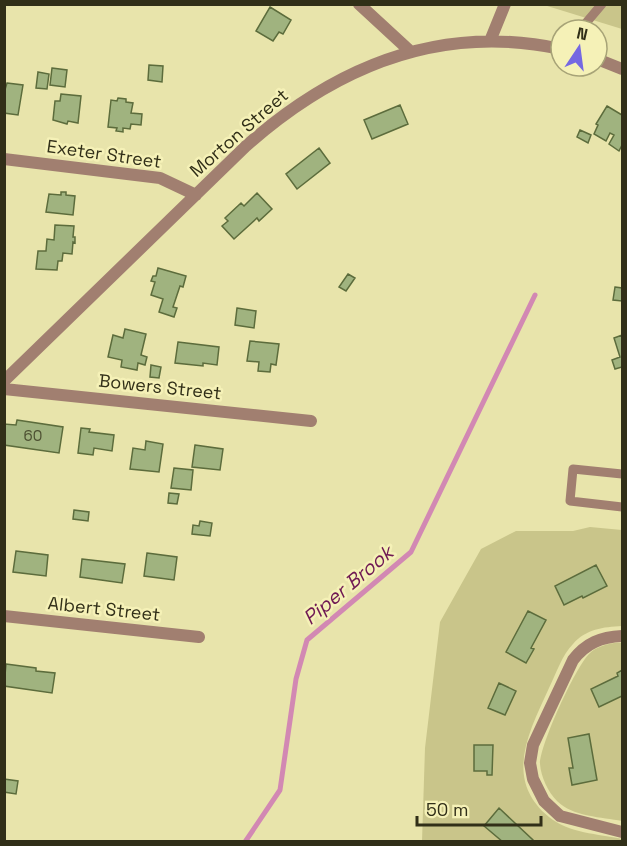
<svg xmlns="http://www.w3.org/2000/svg" width="627" height="846" viewBox="0 0 627 846" font-family="'Space Grotesk',sans-serif">
  <style>
    .green { fill: #c9c58a }
    .lines { fill: none; stroke-linecap: round; stroke-linejoin: round }
    .stream { stroke: #d288b3; stroke-width: 5 }
    .building { fill: #a0b37f; stroke: #5c6c3c; stroke-width: 1.5 }
    .lane { stroke: #a17f70; stroke-width: 9 }
    .street { stroke: #a17f70; stroke-width: 12 }
    .labels { text-anchor: middle; stroke-width: 5; stroke-linejoin: round; paint-order: stroke }
    .number-label { font-size: 15px; fill: #4d5032 }
    .street-label { font-size: 18px; fill: #312f18; stroke: #f5f1b7 }
    .water-label { font-size: 20px; font-style: italic; fill: #6f1953; stroke: #f5f1b7 }
  </style>
  <rect width="100%" height="100%" fill="#e8e4ab"/>
  <!-- green -->
  <path class="green" d="M544 5H622V29Z
    M590 527 622 530V626C603 627 586 629 573 644 562 655 556 674 549 688 529 732 503 779 549 817 568 833 599 834 622 839V841L422 842 425 748 440 622 481 549 516 531H573Z
    M614 643H622V821C602 817 573 817 557 801 548 792 541 777 540 764 540 745 575 668 589 654 596 647 604 645 614 643Z"/>
  <g class="lines">
    <!-- stream -->
    <path class="stream" d="M245 842 280 790 296 679 307 640 411 552 535 295"/>
  </g>
  <!-- building -->
  <path class="building" d="M270 7 291 20 283 34 279 32 273 41 256 31Z
    M149 65 163 66 162 82 148 80Z
    M52 68 67 70 65 87 50 85Z
    M38 72 49 74 47 89 36 88Z
    M7 83 23 85 18 115 4 113V93Z
    M61 94 81 96 78 123 68 121 67 124 53 120 55 101H60Z
    M118 98 126 99V102L133 103 131 113 142 114 141 125 131 124 130 129 123 128V132L116 131 117 128 108 127 111 100 117 101Z
    M400 105 408 124 372 139 364 120Z
    M607 106 622 115V145L619 151 609 144 614 135 610 133 606 141 594 134 598 125 596 124Z
    M580 130 591 135 588 143 577 137Z
    M319 148 330 163 297 189 286 174Z
    M61 192H66V195L75 196 73 215 46 212 49 194 61 195Z
    M257 193 272 209 259 221 257 218 234 239 222 226 228 221 225 218 241 203 244 206Z
    M55 225 74 226 73 237H75V243L73 242 72 254 63 253 62 261H58L57 270 36 269 38 251H46L47 239 54 240Z
    M158 268 186 276 183 287 180 286 173 307 177 308 174 317 159 312 163 299 151 295 155 282 151 281 153 276H156Z
    M348 274 355 278 346 291 339 287Z
    M615 287 622 288V301L613 300Z
    M237 308 256 311 254 328 235 325Z
    M125 329 146 334 141 355 147 357 145 365 138 363 137 370 121 367 122 360 108 357 113 335 123 338Z
    M622 335V367L615 369 612 360 620 357 614 338Z
    M250 341 279 344 276 365 271 364 270 372 258 371 259 362 247 361Z
    M178 342 219 347 217 365 203 363V366L175 363Z
    M151 365 161 367 159 378 150 377Z
    M17 420 63 427 59 453 4 445V424L16 425Z
    M81 428 90 429 89 432 114 435 112 451 94 448 93 455 78 453Z
    M146 441 163 444 159 472 130 469 133 448 145 450Z
    M195 445 223 449 220 470 192 467Z
    M174 468 193 470 191 490 171 488Z
    M169 493 179 494 177 504 168 503Z
    M74 510 89 512 88 521 73 519Z
    M200 521 212 523 210 536 192 534 193 525 199 526Z
    M16 551 48 555 46 576 13 572Z
    M147 553 177 557 174 580 144 576Z
    M82 559 125 564 122 583 80 577Z
    M596 565 607 586 583 598 582 596 564 605 555 586Z
    M528 611 546 620 531 648 534 649 526 663 506 652Z
    M6 664 36 668V671L55 673 52 693 4 686Z
    M622 670V696L599 707 591 689 618 676 617 673Z
    M499 683 516 691 505 715 488 708Z
    M589 734 597 780 572 785 569 768H573L568 738Z
    M474 745H493L492 775H487V771H474Z
    M4 779 18 781 16 794 4 792Z
    M499 808 533 840 532 842H503L484 826Z"/>
  <g class="lines">
    <!-- lane -->
    <path class="lane" d="M580 30 602 4
      M622 474 573 469 570 501 622 507"/>
    <!-- street -->
    <path class="street" d="M359 4 411 52
      M490 41 505 4
      M597 59 622 69
      M4 159 160 178 196 195
      M4 381 246 146C336 66 440 23 561 49
      M4 389 311 421
      M4 616 199 637
      M622 636C601 637 586 643 573 660L533 745 530 763 533 779 544 801 560 816 622 832"/>
  </g>
  <g class="labels">
    <!-- number labels -->
    <g class="number-label">
      <text x="33" y="441">60</text>
    </g>
    <!-- street labels -->
    <g class="street-label">
      <text transform="translate(239 133) rotate(-41)" y="6">Morton Street</text>
      <text transform="translate(104 154) rotate(8)" y="6">Exeter Street</text>
      <text transform="translate(160 387) rotate(6)" y="6">Bowers Street</text>
      <text transform="translate(104 609) rotate(6)" y="6">Albert Street</text>
    </g>
    <!-- water labels -->
    <g class="water-label">
      <text transform="translate(348 585) rotate(-40)" y="7">Piper Brook</text>
    </g>
  </g>
  <!-- border -->
  <rect width="627" height="846" fill="none" stroke="#312f18" stroke-width="12"/>
  <!-- north arrow -->
  <g transform="translate(579 48) rotate(13)"><circle r="28" fill="#f5f1b7" stroke="#a7a377" stroke-width="1.5"/>
  <path d="M0-4.5L10 22L0 15L-10 22Z" fill="#7568e2"/>
  <text y="-9" font-size="16" font-weight="bold" text-anchor="middle" fill="#312f18">N</text>
  </g>
  <!-- scale -->
  <path d="M417 816v9h124v-9" fill="none" stroke="#312f18" stroke-width="3"/>
  <text x="426" y="816" font-size="18" fill="#312f18" stroke="#f5f1b7" stroke-width="4.5" paint-order="stroke">50 m</text>
</svg>
